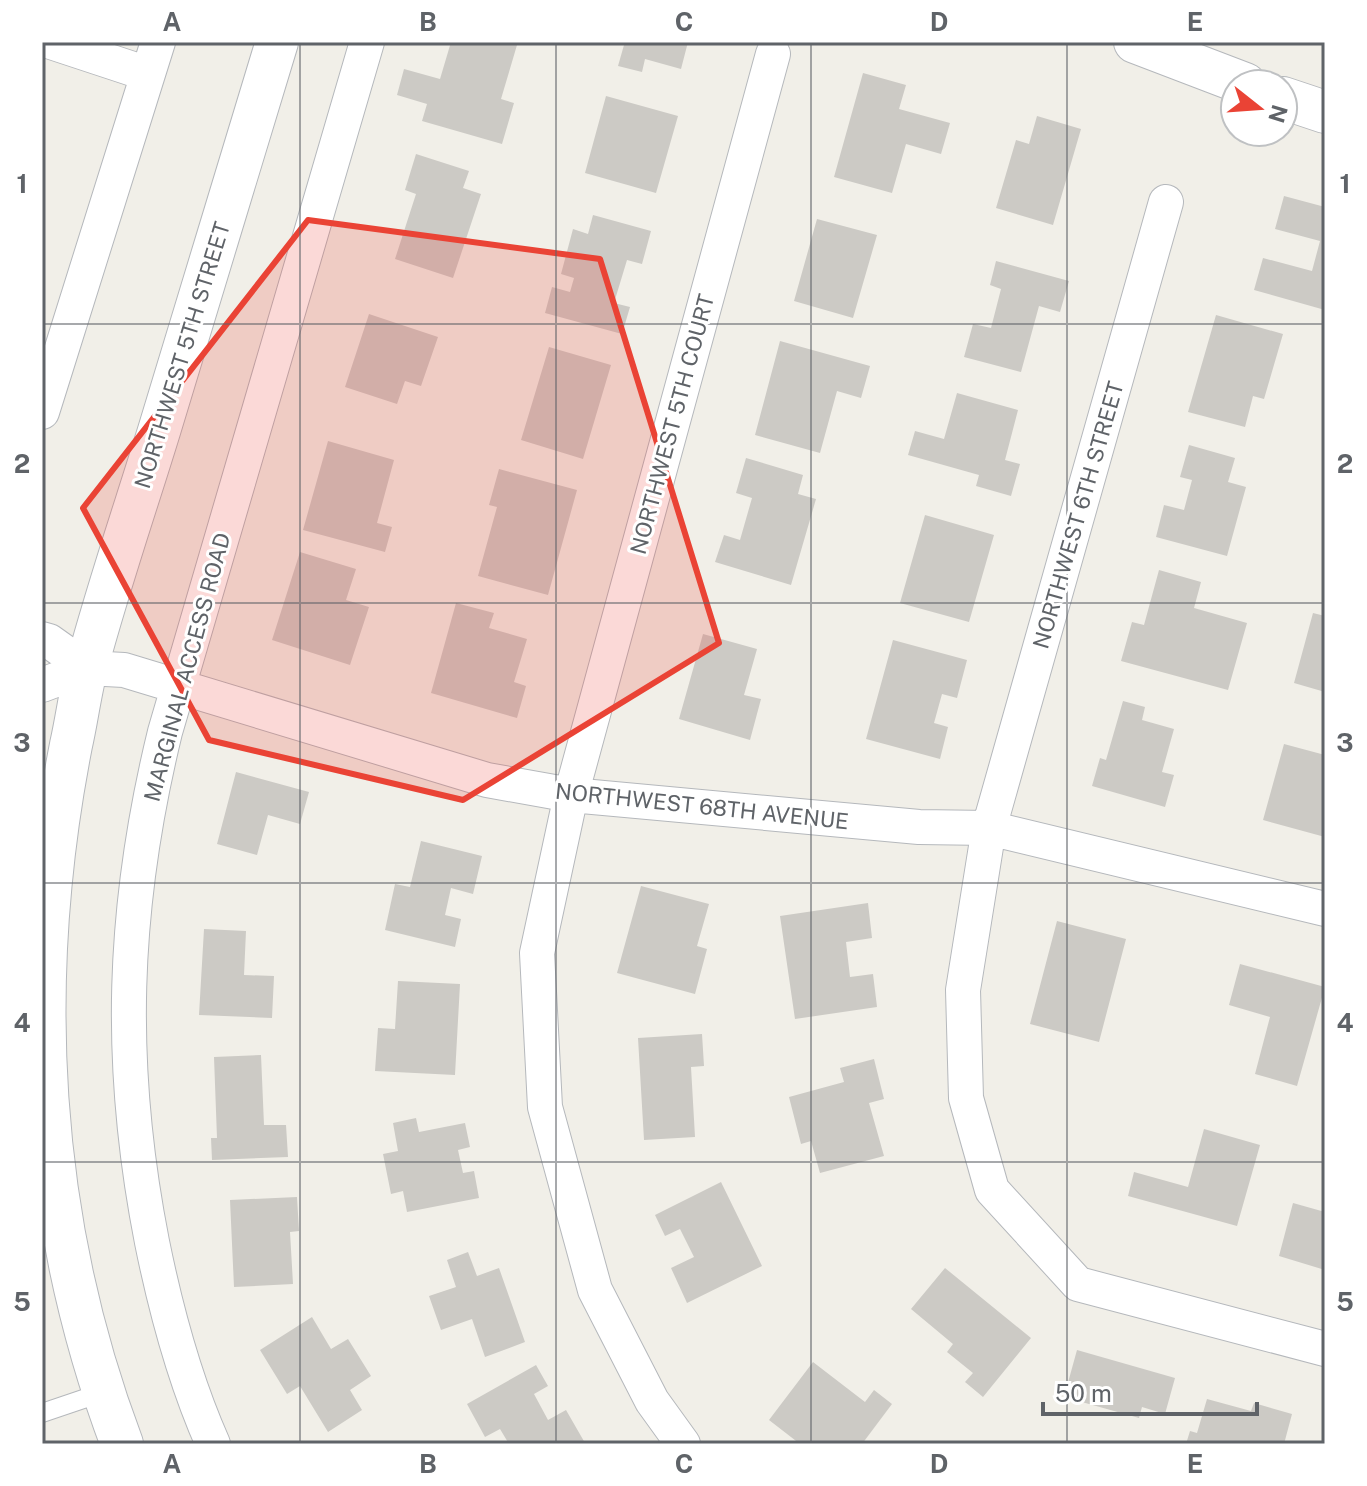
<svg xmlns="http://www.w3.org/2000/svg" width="1367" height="1486" viewBox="0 0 1367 1486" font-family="'Public Sans',sans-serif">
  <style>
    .building { fill: #cccac5 }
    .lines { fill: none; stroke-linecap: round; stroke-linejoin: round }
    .service-casing { stroke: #b5b8bc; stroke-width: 20 }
    .minor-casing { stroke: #b5b8bc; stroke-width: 36 }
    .tertiary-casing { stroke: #b5b8bc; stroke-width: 44 }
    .service { stroke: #fff; stroke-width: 18 }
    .minor { stroke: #fff; stroke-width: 34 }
    .tertiary { stroke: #fff; stroke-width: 42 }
    .marked { fill: #ea4335; fill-opacity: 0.2; stroke: #ea4335; stroke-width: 6; stroke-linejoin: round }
    .grid { fill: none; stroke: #5f6368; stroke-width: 2; stroke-opacity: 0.55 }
    .labels { text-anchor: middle; stroke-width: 6; stroke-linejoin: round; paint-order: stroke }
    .street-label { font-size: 22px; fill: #5f6368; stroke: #fff }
    .neatline { fill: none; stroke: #5f6368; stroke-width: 3 }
    .grid-label { font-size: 26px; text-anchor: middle; font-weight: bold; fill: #5f6368 }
  </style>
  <rect width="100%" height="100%" fill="#f1efe8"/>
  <!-- building -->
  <path class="building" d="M451 42H507L517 45 501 99 514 103 502 144 422 121 427 104 397 95 404 69 440 79Z
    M616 42H688L681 69 645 59 642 72 618 66 624 45Z
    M863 73 906 85 899 109 950 123 941 154 906 144 892 193 834 177Z
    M606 96 678 116 656 193 585 173Z
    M1037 116 1081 129 1053 225 996 208 1016 140 1029 144Z
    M416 154 469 171 463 188 481 194 453 278 395 259 416 194 405 190Z
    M1284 196 1325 207V310L1254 290 1263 258 1312 271 1320 241 1275 229Z
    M593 215 651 231 642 264 627 260 614 303 630 307 622 334 545 313 552 287 570 292 574 278 561 274 573 229 588 234Z
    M817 219 877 235 853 318 794 301Z
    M996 261 1069 281 1060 312 1039 306 1021 372 964 357 973 324 991 328 1001 289 990 285Z
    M369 314 438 337 421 386 405 381 397 404 345 387Z
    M1216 315 1283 334 1264 399 1253 396 1245 427 1188 412Z
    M780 341 870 366 861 398 837 391 820 453 755 435Z
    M549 347 611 365 583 459 521 440Z
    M957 393 1018 410 1005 460 1020 464 1011 496 976 486 979 475 908 455 915 431 944 439Z
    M328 441 394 460 377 523 392 527 385 552 303 530Z
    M1189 445 1235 458 1228 482 1246 487 1227 556 1156 537 1164 505 1184 510 1192 480 1180 477Z
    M746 458 803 475 798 494 816 499 791 585 715 562 724 535 740 540 752 498 736 493Z
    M499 469 577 490 548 595 478 576 497 507 489 505Z
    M925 515 994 535 969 622 900 603Z
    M300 552 356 569 346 600 369 607 350 665 272 640Z
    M1159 570 1201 582 1194 608 1247 623 1228 690 1121 661 1132 622 1144 625Z
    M456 603 494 613 489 628 527 639 514 682 526 686 517 718 431 693Z
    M1313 613 1325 616V692L1294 683Z
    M703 634 757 649 744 695 761 699 750 740 679 719Z
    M893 640 967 660 957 698 942 694 934 723 948 727 940 759 866 739Z
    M1123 701 1145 707 1142 720 1174 729 1162 772 1174 775 1165 807 1092 786 1100 758 1106 760Z
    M1284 744 1325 755V837L1263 820Z
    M236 772 309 792 300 824 268 815 257 855 217 844Z
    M421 841 482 856 473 894 451 888 445 915 461 919 455 947 385 930 395 884 410 887Z
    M641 886 709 904 697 946 707 949 695 994 617 973Z
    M868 903 872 938 846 942 850 977 873 974 877 1007 795 1019 780 916Z
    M1057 921 1126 939 1099 1042 1030 1024Z
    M204 929 246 931 244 975 274 976 272 1018 199 1015Z
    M1240 964 1325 987 1297 1086 1255 1074 1270 1017 1229 1005Z
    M398 981 460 984 455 1075 375 1071 378 1028 395 1029Z
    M702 1034 704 1066 691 1067 695 1137 644 1140 638 1038Z
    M261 1055 264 1125H286L288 1157 212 1160 211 1138H217L214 1057Z
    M874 1059 884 1099 869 1103 884 1156 820 1173 811 1141 801 1144 789 1097 844 1082 840 1068Z
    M416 1118 419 1132 465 1123 470 1147 458 1150 463 1173 474 1171 479 1198 407 1212 403 1191 391 1194 383 1154 398 1151 393 1123Z
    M1204 1129 1260 1145 1237 1226 1128 1196 1134 1172 1188 1187Z
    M721 1182 762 1266 687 1303 671 1268 694 1257 680 1229 665 1236 655 1215Z
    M297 1197 299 1231 290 1232 293 1284 234 1287 230 1200Z
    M1293 1203 1325 1212V1270L1279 1256Z
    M468 1252 477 1276 499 1268 525 1342 485 1357 472 1319 441 1330 429 1296 456 1287 447 1260Z
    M945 1268 1031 1338 983 1397 965 1382 973 1373 947 1352 953 1344 911 1309Z
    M312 1317 331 1349 348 1339 371 1376 350 1390 362 1410 328 1432 300 1386 287 1394 260 1350Z
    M1077 1350 1175 1378 1165 1414 1142 1407 1139 1418 1064 1397Z
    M813 1362 865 1402 874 1390 892 1404 862 1444H800L769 1420Z
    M536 1365 548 1386 534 1394 548 1420 566 1410 585 1443 509 1444 500 1429 485 1437 467 1404Z
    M1207 1399 1251 1411 1254 1403 1292 1414 1284 1444H1186L1190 1431 1197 1433Z"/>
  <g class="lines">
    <!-- service casing -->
    <g class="service-casing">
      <path id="service" d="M42 1413 104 1392"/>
    </g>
    <!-- minor casing -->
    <g class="minor-casing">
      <path id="minor" d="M51 42 148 74
        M1166 202 989 828 963 990 966 1098 992 1190 1078 1284 1325 1349
        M42 412 158 42
        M42 639 49 641 87 668
        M42 685 87 668 124 670 487 780 571 795 919 827 989 828 1325 909
        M213 1444C184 1379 166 1311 152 1242 117 1064 122 908 165 732L367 42
        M683 1444 652 1401 595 1290 545 1107 537 953 571 795 773 54"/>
    </g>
    <!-- tertiary casing -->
    <g class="tertiary-casing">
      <path id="tertiary" d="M1135 42 1245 84
        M1283 98 1325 112
        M122 1444C37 1219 25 979 71 745 77 719 80 692 87 666 108 587 135 509 159 431 198 301 238 172 277 42"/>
    </g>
    <!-- service -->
    <use href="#service" class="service"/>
    <!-- minor -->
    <use href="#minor" class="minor"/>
    <!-- tertiary -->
    <use href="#tertiary" class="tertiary"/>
  </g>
  <!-- marked area -->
  <path class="marked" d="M308 220 600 259 719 643 463 800 209 740 83 508Z"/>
  <!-- grid -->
  <path class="grid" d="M300 42V1444M556 42V1444M811 42V1444M1067 42V1444M42 324H1325M42 603H1325M42 883H1325M42 1162H1325"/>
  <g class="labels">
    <!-- street labels -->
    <g class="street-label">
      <text transform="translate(182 355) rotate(-73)" y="8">NORTHWEST 5TH STREET</text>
      <text transform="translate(672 424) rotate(-75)" y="8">NORTHWEST 5TH COURT</text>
      <text transform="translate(1078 515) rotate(-74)" y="8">NORTHWEST 6TH STREET</text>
      <text transform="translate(187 667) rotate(-75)" y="8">MARGINAL ACCESS ROAD</text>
      <text transform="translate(702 806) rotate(6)" y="8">NORTHWEST 68TH AVENUE</text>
    </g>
  </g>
  <!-- border -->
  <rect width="1367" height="1486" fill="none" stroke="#ffffff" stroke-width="88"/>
  <!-- north arrow -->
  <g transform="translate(1259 108) rotate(107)"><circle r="38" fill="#ffffff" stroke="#bfc1c3" stroke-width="2"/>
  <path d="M0-6L14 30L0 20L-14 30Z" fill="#ea4335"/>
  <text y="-12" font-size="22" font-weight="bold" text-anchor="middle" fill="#5f6368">N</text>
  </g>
  <!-- scale -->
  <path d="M1043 1402v12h214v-12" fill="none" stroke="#5f6368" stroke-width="4"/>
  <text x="1055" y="1402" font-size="24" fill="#5f6368" stroke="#ffffff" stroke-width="6" paint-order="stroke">50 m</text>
  <rect x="44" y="44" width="1279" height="1398" class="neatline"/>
  <g class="grid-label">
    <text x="172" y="31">A</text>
    <text x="428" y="31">B</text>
    <text x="684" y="31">C</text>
    <text x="939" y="31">D</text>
    <text x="1195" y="31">E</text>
    <text x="22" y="193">1</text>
    <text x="1345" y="193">1</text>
    <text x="22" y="473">2</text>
    <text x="1345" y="473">2</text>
    <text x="22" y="752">3</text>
    <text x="1345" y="752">3</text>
    <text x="22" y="1032">4</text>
    <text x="1345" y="1032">4</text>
    <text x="22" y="1311">5</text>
    <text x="1345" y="1311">5</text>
    <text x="172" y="1473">A</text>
    <text x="428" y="1473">B</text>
    <text x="684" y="1473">C</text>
    <text x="939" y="1473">D</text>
    <text x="1195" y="1473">E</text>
  </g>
</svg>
